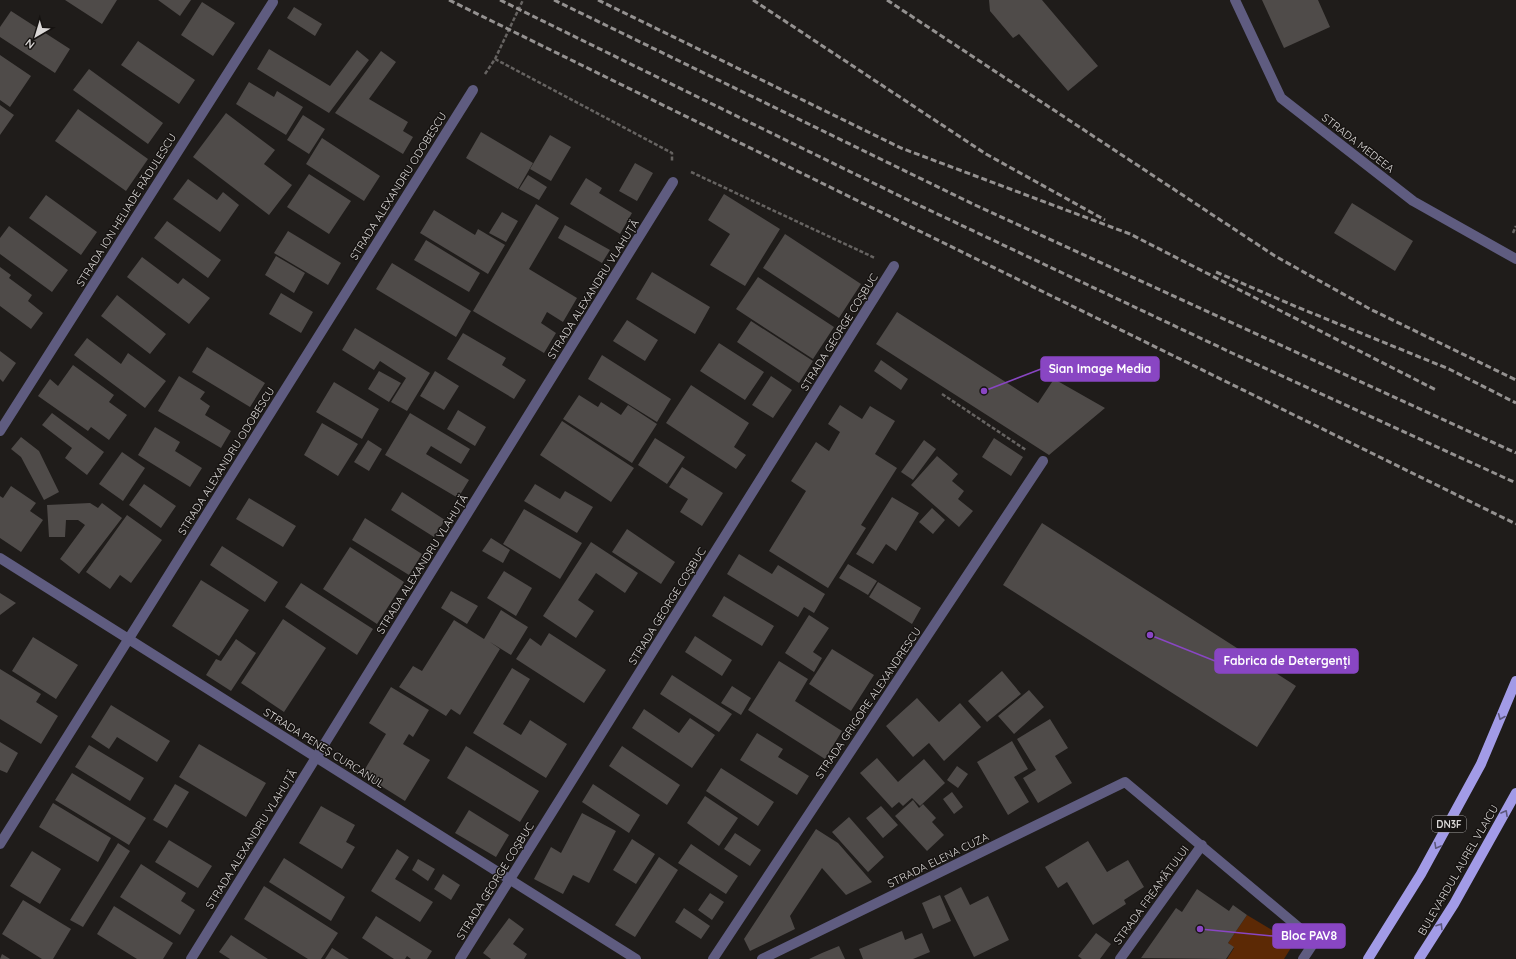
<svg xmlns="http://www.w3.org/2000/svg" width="1516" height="959" viewBox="0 0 1516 959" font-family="Quicksand,sans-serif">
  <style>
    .green { fill: #5c2905 }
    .building { fill: #4f4b49 }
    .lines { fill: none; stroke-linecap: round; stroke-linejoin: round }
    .path { stroke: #666361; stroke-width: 2.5; stroke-dasharray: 4 2; stroke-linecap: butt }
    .minor { stroke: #5f5c80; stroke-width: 10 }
    .primary { stroke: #a29be7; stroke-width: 10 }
    .rail { stroke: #949190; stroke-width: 3; stroke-dasharray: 6 3; stroke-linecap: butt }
    .oneway { stroke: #5c577c }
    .labels { text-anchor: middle; stroke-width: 3; stroke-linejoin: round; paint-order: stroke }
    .shield { fill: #161311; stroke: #a09d9c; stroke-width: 1 }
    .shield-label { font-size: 10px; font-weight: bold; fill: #dbd8d7 }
    .street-label { font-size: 11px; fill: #dbd8d7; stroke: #161311 }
    .leader { fill: none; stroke: #8946c3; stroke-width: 1.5 }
    .callout-dot { fill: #8946c3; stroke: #161311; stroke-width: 1.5 }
    .callout { fill: #8946c3; stroke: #8946c3; stroke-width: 1.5 }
    .callout-label { font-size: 12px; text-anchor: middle; font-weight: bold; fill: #fff }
  </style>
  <rect width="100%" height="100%" fill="#1f1c1a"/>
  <!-- green -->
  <path class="green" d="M1247 915 1294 943 1284 959H1227L1234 948 1228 943Z"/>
  <!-- building -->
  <path class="building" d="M65 0H117L102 24Z
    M158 0H191L180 16Z
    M989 0H1042L1098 66 1068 91 1019 34 1013 38 990 11Z
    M1262 0H1318L1330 27 1284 48Z
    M202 2 235 23 213 56 181 35Z
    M294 7 322 24 315 36 287 18Z
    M11 11 70 49 55 73 0 37V27Z
    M138 41 195 80 179 104 121 65Z
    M269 49 330 86 357 50 369 60 329 113 257 69Z
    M381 51 396 62 369 99 408 122 403 131 413 137 403 154 335 113Z
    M0 55 31 76 10 107 0 100Z
    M89 69 163 123 148 144 73 90Z
    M249 82 274 97 277 91 303 107 286 135 236 104Z
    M0 105 14 115 0 135Z
    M78 109 148 159 126 191 55 141Z
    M226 113 275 150 264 164 292 185 269 215 193 157Z
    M303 115 325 129 309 154 287 140Z
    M481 132 533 163 518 189 466 158Z
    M550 135 571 147 551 181 530 169Z
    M322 138 380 176 364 201 306 164Z
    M635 163 653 173 637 201 619 191Z
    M309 174 351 201 329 234 287 207Z
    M528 175 547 187 539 200 519 189Z
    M586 178 602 188 599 193 632 213 620 234 570 204Z
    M188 179 217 200 223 192 239 205 220 232 173 199Z
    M724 194 780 229 745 286 710 265 730 234 708 220Z
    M46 195 97 232 81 255 29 218Z
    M1352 203 1413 241 1395 271 1334 233Z
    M536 204 559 218 529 269 577 298 563 322 547 312 541 323 556 333 544 353 473 311Z
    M434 210 475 235 478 229 505 245 488 274 420 233Z
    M502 212 518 221 506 242 489 233Z
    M167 221 221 260 208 278 154 238Z
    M565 225 610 250 602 263 558 238Z
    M9 226 68 270 52 292 0 254V238Z
    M288 231 341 263 328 285 274 253Z
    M785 234 861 284 839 318 763 268Z
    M426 240 480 273 469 292 414 260Z
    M276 256 305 273 294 293 265 275Z
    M142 257 178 284 183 278 210 298 189 324 127 277Z
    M392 263 471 311 456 337 376 289Z
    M0 267 11 275 9 278 32 295 28 301 43 313 31 329 0 306Z
    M652 272 710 307 695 334 636 299Z
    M758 277 834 327 813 359 736 309Z
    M281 293 313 312 301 333 269 314Z
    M117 295 166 334 150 354 101 316Z
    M897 312 1038 403 1054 379 1105 408 1049 455 876 344Z
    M627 320 658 340 645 361 613 341Z
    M751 321 813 361 799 383 737 342Z
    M355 328 430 373 407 411 391 402 406 378 380 361 374 370 342 350Z
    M463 333 506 358 502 365 526 380 514 399 447 359Z
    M87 338 121 364 128 353 166 381 145 408 74 355Z
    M719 343 764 372 745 400 700 371Z
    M207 347 265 383 250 407 192 372Z
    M0 351 16 363 3 382 0 379Z
    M602 355 671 399 657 422 588 379Z
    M881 360 908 379 901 390 874 371Z
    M73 365 114 395 109 402 127 415 109 440 91 427 88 431 38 396 50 379 58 386Z
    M379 371 401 383 389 402 368 389Z
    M435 371 459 386 444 410 420 396Z
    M179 376 205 392 200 399 210 406 205 415 231 431 221 448 158 411Z
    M771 376 792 390 773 418 752 405Z
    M334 382 379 409 362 439 316 412Z
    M691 385 749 423 734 447 746 455 736 469 666 423Z
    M579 395 598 407 601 402 621 415 628 405 657 424 632 463 563 419Z
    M840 405 862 419 870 406 895 421 875 454 897 468 861 525 866 528 828 588 769 551 806 491 791 481 816 442 829 451 840 432 828 424Z
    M458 410 486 427 475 446 447 429Z
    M52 413 104 452 87 475 65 458 72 448 42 425Z
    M410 413 470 449 461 464 431 446 426 454 469 480 458 498 385 455Z
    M562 421 634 468 611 502 540 455Z
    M322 423 358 444 338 476 304 455Z
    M155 427 180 442 175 451 202 468 190 487 138 455Z
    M21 437 39 451 59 492 44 500 21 457 11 449Z
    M655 438 685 457 667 484 638 465Z
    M994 438 1023 457 1011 476 982 457Z
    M368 440 382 449 369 471 354 462Z
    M924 440 936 449 913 480 901 472Z
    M122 452 145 468 123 501 99 484Z
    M937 456 958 474 952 481 964 491 958 499 973 511 959 527 911 485Z
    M682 467 723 493 702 526 680 512 688 499 669 487Z
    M144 484 176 506 161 528 129 505Z
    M535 484 560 499 565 491 593 507 577 533 524 501Z
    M11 486 36 503 30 511 43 520 21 552 0 538V496L3 498Z
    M402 492 445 520 434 537 391 510Z
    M892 497 919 513 896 551 886 544 873 564 856 554Z
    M249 498 296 526 283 547 236 519Z
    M90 503 98 508 102 503 122 518 79 574 60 559 85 525 78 520H66L65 537H49L47 505Z
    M932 508 945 520 933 534 919 522Z
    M524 509 582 543 560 579 503 544Z
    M127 515 162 540 131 583 120 575 110 589 86 572Z
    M365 518 422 554 409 575 352 540Z
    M1042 523 1296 686 1257 747 1003 585Z
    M627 529 675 562 661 584 612 552Z
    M491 538 510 550 503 563 482 551Z
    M591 542 638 573 625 593 596 573 578 600 594 611 576 638 543 616Z
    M222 546 278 582 265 602 210 565Z
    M350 547 404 582 377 624 323 589Z
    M739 554 772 574 778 565 825 594 814 613 804 607 798 617 727 574Z
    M848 564 877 581 868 595 839 578Z
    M504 571 532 588 516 616 487 598Z
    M201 580 249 610 219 656 172 626Z
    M878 582 921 608 912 624 869 597Z
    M301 583 373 629 357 655 285 607Z
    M451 591 478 606 467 624 441 608Z
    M0 593 16 603 0 615Z
    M724 596 774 626 762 646 712 616Z
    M501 610 528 627 511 655 490 642 500 649 460 715 451 709 446 716 399 687 413 666 422 671 454 620 484 639Z
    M809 615 829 628 813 652 822 658 814 672 785 653Z
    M283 619 326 648 284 712 241 683Z
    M549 633 606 670 584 703 516 659 530 638 541 646Z
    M695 636 732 660 722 676 685 652Z
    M33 637 78 665 56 699 12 671Z
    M236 639 256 653 231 691 206 675 216 659 221 661Z
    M832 649 874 675 851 711 809 684Z
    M779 661 808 679 795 701 842 731 825 759 748 710Z
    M512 668 530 679 503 724 521 735 530 720 567 744 546 778 473 733Z
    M0 669 41 694 36 702 58 716 41 744 0 719Z
    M1002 671 1021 694 987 722 968 701Z
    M672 675 732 714 719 732 660 694Z
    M732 686 751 698 741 715 721 703Z
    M391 687 429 710 413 737 409 734 403 744 430 760 405 801 362 774 386 734 369 723Z
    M1029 690 1044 707 1014 734 998 716Z
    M917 698 939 722 960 703 981 727 944 761 929 743 913 757 886 726Z
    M111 705 170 741 157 762 117 737 109 749 91 737Z
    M644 709 679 733 690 718 715 735 692 768 632 728Z
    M1050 719 1068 748 1055 756 1072 783 1038 803 1023 778 1036 770 1017 739Z
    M757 733 783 749 778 757 809 776 797 795 740 760Z
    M1012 741 1028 769 1014 777 1029 802 1008 815 977 762Z
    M0 742 18 753 7 773 0 770Z
    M199 744 266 783 246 817 179 777Z
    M89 745 144 778 130 801 75 767Z
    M466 746 539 791 520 822 447 778Z
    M622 746 680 785 667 805 609 766Z
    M877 758 898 782 924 759 945 783 920 806 912 798 903 806 899 802 892 808 860 773Z
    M957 766 968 774 958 788 947 780Z
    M721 768 774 802 758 826 706 791Z
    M72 773 146 818 129 845 55 800Z
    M175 784 189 792 167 828 153 820Z
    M593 784 640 815 629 833 582 802Z
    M952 792 963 807 954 814 943 799Z
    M705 796 738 818 719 846 687 823Z
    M913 800 919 808 923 804 936 818 932 822 944 835 927 851 895 816Z
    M53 803 111 838 98 862 39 827Z
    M321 806 355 825 346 842 355 847 342 869 299 843Z
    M881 806 898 825 883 838 866 818Z
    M469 810 509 835 496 857 455 833Z
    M582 813 616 831 589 883 573 875 563 894 534 879 551 847 561 853Z
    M849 817 884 857 868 872 832 832Z
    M816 829 838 843 872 882 846 895 822 868 790 916 795 929 750 951 744 939Z
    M735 833 761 850 750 866 724 849Z
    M632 839 655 854 636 884 613 870Z
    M169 840 212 866 198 888 155 862Z
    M1088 841 1107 872 1128 860 1144 887 1124 900 1126 904 1093 925 1067 882 1058 888 1045 867Z
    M118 843 130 851 83 927 70 920Z
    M691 844 738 876 726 894 678 863Z
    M397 849 409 857 395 879 433 902 420 922 371 891Z
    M32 851 61 869 40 904 10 886Z
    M659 857 678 870 635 937 615 925Z
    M284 858 345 897 331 921 269 882Z
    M418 859 435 869 428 881 412 870Z
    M141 864 186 893 181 901 195 910 180 935 120 897Z
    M443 874 460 885 451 900 434 889Z
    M264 886 338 933 321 959H308L244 919Z
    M961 887 970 905 988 896 1009 940 974 957 944 896Z
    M1197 889 1229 911 1233 905 1247 915 1228 943 1234 947 1226 959 1141 958 1176 908 1182 912Z
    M710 893 724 902 712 920 698 910Z
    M940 895 951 921 933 929 922 903Z
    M23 900 71 929 53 959H42L2 934Z
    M114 906 173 943 163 959H137L97 934Z
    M684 908 710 926 701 939 675 922Z
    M376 916 432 951 427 959H411L407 956 405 959H394L362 938Z
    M509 918 524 929 513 944 527 954 524 959H491L483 953Z
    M902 931 905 940 922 933 930 952 913 959H863L859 949Z
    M1096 933 1111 944 1100 959H1082L1078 956Z
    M231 935 268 959H230L219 952Z
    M839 946 845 959H809L822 953Z
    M332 948 349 959H325Z
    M2 954 10 959H0Z"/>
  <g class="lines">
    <!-- path -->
    <path class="path" d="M495 59 672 153V161
      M485 74 495 59 523 0
      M691 172 875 258
      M1513 233 1516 226
      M942 394 1026 450"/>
    <!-- minor -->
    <path class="minor" d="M1235 0 1281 98 1413 201 1516 259
      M0 431 273 2
      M0 558 636 959
      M0 844 473 90
      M191 959 673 182
      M460 959 894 266
      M713 959 1043 461
      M762 959 1125 782 1315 941 1303 959
      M1120 959 1202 845"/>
    <!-- primary -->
    <path class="primary" d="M1368 959 1421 874 1481 764 1516 681
      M1419 959 1454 904 1516 793"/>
    <!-- rail -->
    <path class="rail" d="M449 0 1516 524
      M500 0 910 201 1232 353 1516 483
      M554 0 975 205 1516 453
      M598 0 901 148 1130 234 1436 390
      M753 0 986 154 1105 220
      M887 0 1275 256 1370 309 1516 380
      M1216 272 1297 307 1449 369 1516 403"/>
  </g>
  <!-- one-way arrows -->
  <defs><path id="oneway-chevron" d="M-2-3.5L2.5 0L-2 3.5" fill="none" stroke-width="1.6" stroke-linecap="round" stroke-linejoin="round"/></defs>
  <g class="oneway">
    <use href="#oneway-chevron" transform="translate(1501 717) rotate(113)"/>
    <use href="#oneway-chevron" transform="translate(1505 813) rotate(-61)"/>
    <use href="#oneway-chevron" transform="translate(1437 846) rotate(119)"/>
    <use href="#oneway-chevron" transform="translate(1440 926) rotate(-58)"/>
  </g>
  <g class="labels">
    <!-- shield labels -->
    <rect class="shield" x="1432" y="816" width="34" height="16" rx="3"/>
    <g class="shield-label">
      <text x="1449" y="828">DN3F</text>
    </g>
    <!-- street labels -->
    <g class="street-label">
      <text transform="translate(1358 143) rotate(38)" y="4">STRADA MEDEEA</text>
      <text transform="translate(398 186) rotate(-58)" y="4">STRADA ALEXANDRU ODOBESCU</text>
      <text transform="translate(126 210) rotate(-58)" y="4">STRADA ION HELIADE RĂDULESCU</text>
      <text transform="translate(593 289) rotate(-58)" y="4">STRADA ALEXANDRU VLAHUȚĂ</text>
      <text transform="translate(839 332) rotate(-58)" y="4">STRADA GEORGE COȘBUC</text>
      <text transform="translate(226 461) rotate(-58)" y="4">STRADA ALEXANDRU ODOBESCU</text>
      <text transform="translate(422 564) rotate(-58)" y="4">STRADA ALEXANDRU VLAHUȚĂ</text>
      <text transform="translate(667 606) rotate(-58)" y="4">STRADA GEORGE COȘBUC</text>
      <text transform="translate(868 703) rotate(-56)" y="4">STRADA GRIGORE ALEXANDRESCU</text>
      <text transform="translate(324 748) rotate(32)" y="4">STRADA PENEȘ CURCANUL</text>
      <text transform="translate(251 839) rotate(-58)" y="4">STRADA ALEXANDRU VLAHUȚĂ</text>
      <text transform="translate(938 860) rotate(-26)" y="4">STRADA ELENA CUZA</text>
      <text transform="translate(1458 870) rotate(-60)" y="4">BULEVARDUL AUREL VLAICU</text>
      <text transform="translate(495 881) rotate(-58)" y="4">STRADA GEORGE COȘBUC</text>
      <text transform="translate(1151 895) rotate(-54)" y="4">STRADA FREAMĂTULUI</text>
    </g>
  </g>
  <!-- callouts -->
  <path class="leader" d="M984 391L1041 369M1150 635L1215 661M1200 929L1273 936"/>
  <g class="callout-dot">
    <circle cx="984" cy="391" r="4"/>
    <circle cx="1150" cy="635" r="4"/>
    <circle cx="1200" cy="929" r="4"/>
  </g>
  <g class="callout">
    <rect x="1041" y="357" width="118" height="24" rx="4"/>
    <rect x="1215" y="649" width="143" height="24" rx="4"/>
    <rect x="1273" y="924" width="72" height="24" rx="4"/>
  </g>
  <g class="callout-label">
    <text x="1100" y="373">Sian Image Media</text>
    <text x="1287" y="665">Fabrica de Detergenți</text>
    <text x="1309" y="940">Bloc PAV8</text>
  </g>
  <!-- north arrow -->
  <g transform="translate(36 36) rotate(218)" stroke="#161311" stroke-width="3" paint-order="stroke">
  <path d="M0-3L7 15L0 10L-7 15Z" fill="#dbd8d7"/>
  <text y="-6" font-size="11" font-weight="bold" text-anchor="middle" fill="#dbd8d7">N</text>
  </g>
</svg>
